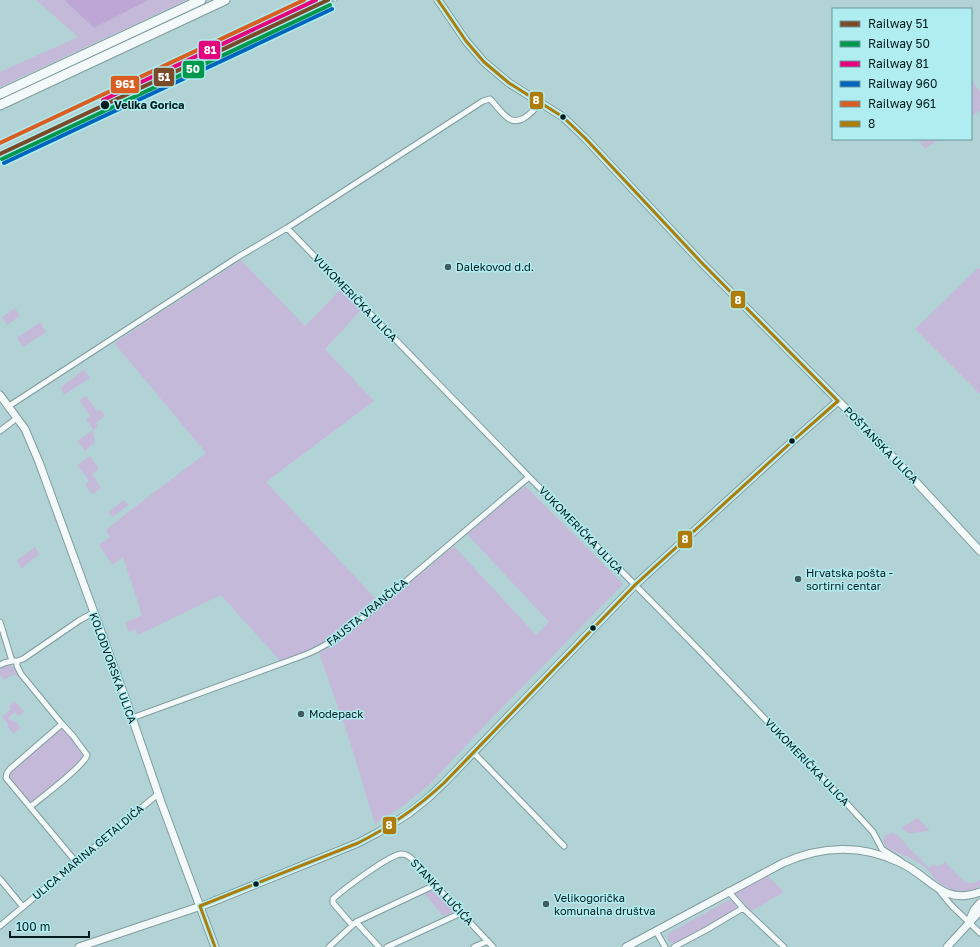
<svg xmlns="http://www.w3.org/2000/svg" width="980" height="947" viewBox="0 0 980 947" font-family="'Golos Text',sans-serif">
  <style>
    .green { fill: #c5b9da }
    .forest { fill: #bea7d4 }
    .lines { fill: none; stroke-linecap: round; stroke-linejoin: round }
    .street-casing { stroke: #809b9d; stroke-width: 7 }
    .secondary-casing { stroke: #809b9d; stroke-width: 9 }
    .highway-casing { stroke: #809b9d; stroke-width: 11 }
    .street { stroke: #f3f8f9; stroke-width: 5 }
    .secondary { stroke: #f3f8f9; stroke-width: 7 }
    .highway { stroke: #f3f8f9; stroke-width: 9 }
    .rail-casing { stroke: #abb4b5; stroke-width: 3 }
    .rail { stroke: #b0edf1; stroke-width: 1.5; stroke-dasharray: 4.5; stroke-linecap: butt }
    .bus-1-casing { stroke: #b0edf1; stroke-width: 6 }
    .bus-1 { stroke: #ae7c08; stroke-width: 3 }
    .rail-1-casing { stroke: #b0edf1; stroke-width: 7 }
    .rail-2-casing { stroke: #b0edf1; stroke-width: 7 }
    .rail-3-casing { stroke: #b0edf1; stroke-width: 7 }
    .rail-4-casing { stroke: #b0edf1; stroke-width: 7 }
    .rail-5-casing { stroke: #b0edf1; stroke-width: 7 }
    .rail-1 { stroke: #7a4b2a; stroke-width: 4 }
    .rail-2 { stroke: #00984c; stroke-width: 4 }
    .rail-3 { stroke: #e5007d; stroke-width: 4 }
    .rail-4 { stroke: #0065bd; stroke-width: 4 }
    .rail-5 { stroke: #da5e21; stroke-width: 4 }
    .stop-dot { fill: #031b1c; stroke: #b0edf1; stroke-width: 1.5 }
    .poi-dot { fill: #405b5d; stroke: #b0edf1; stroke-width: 1.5 }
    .labels { text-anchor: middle; stroke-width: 3; stroke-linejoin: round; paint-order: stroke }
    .stop-label { font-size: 11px; font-weight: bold; fill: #031b1c; stroke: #b0edf1; text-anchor: start }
    .poi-label { font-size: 11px; fill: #031b1c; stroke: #b0edf1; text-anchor: start }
    .street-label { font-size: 11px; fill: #031b1c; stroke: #b0edf1 }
    .line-badge { stroke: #b0edf1; stroke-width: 1.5 }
    .badge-label { font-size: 11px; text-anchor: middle; font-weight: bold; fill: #fff }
  </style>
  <rect width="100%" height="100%" fill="#b2d3d5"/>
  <!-- green -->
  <path class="green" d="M36 0H64L94 28 149 0H187L0 87V72L78 37Z
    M971 79 980 92V111L971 117Z
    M918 139H940L925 149Z
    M241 260 305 326 342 288 362 309 325 349 374 401 266 482 375 598 343 628 323 643 281 662 221 595 138 635 135 629 129 632 125 623 142 615 123 557 112 565 99 545 110 537 106 530 132 509 206 453 114 343Z
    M978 268 980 269V394L915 329Z
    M15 308 20 316 7 325 2 317Z
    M40 322 46 332 23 347 17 338Z
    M84 370 90 378 64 395 61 388V387Z
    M86 396 97 411 100 409 105 416 96 423 98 426 93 430 95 442 85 451 77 441 93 430 86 419 90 416 79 400Z
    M90 456 99 469 92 474 101 488 95 493 92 494 85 484 89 481 77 465Z
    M525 486 623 584 488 722 430 784 403 806 375 824 350 742 319 653 337 644 454 546 536 635 549 622 467 534Z
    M124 500 129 505 112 517 108 512Z
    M35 547 39 554 21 569 17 560Z
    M7 665C14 665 16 672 19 677 14 672 9 677 4 680L0 675V668Z
    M15 701 24 712 18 716 15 712 8 718 12 721 14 720 21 728 13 734 7 726 8 724 2 717 11 709 9 706Z
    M60 730H64L67 733 82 755 81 761 35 800 32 801H29L10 778C8 775 9 774 11 771Z
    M917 818 930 830C919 832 910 837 901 828Z
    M891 833 896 834 901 838 907 846 929 868 933 865 939 866 945 862 966 883H973L980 880V886C965 895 947 891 935 879 932 876 930 872 927 869 923 865 919 863 914 860 904 854 889 852 883 842 884 836 887 835 891 833Z
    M767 875 784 892 751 911 735 893Z
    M432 891 441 897 454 910V912L443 916 425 894Z
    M731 899C734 901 736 904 736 908L733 911 677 942C670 944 665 941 669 933Z"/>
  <!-- forest -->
  <path class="forest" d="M64 0H149L94 28Z"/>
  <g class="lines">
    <!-- street casing -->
    <g class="street-casing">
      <path id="street" d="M287 228 529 477 701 652 767 721 824 779 873 832 882 849 901 861
        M9 406 238 257 287 228 483 101 490 99C496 105 502 114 508 118 520 127 533 111 540 103
        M0 431 17 418
        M0 622 12 661
        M12 661H17V666L21 674 62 724
        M17 661 23 659 80 620 93 613
        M0 665 4 663 12 661
        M132 718 302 656C324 648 341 635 359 621L529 477
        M473 752 564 846
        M30 807C41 798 84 766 87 755L73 736 62 724 10 769 7 773 6 778 76 862
        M0 879 23 907
        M938 889 951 905 980 933
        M728 891 743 908 784 947
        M356 922 379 947
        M352 925 333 903V899L334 898C344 889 389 855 401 854 405 854 409 856 412 859L435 885 493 947
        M0 926 158 794
        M656 931 665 947
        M329 947 356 922 435 885
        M387 947 461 913
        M474 947 488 941
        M674 947 706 930 743 908"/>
    </g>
    <!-- secondary casing -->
    <g class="secondary-casing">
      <path id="secondary" d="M438 0 466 41 484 62 509 83 563 117 585 138 701 262 879 442 980 551
        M0 395 25 429 39 462 126 700 161 802 215 947
        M970 919 974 910 980 903
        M79 947 207 904 358 843 377 833 408 814 428 798 444 783 635 585 796 438 838 401
        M626 947 783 863C821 846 862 844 901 863 931 877 942 906 980 892
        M947 947 980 911"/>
    </g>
    <!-- highway casing -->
    <g class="highway-casing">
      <path id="highway" d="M0 94 201 0
        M0 105 225 0"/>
    </g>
    <!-- street -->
    <use href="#street" class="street"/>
    <!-- secondary -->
    <use href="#secondary" class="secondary"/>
    <!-- highway -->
    <use href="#highway" class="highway"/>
    <!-- rail casing -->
    <g class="rail-casing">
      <path id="rail" d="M0 159 336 0"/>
    </g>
    <!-- rail -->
    <use href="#rail" class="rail"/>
    <!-- bus-1 casing -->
    <g class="bus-1-casing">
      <path id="bus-1" d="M438 0 466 41 484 62 509 83 563 117 585 138 701 262 838 401
        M200 906 358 843C390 827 418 807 444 783L635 585 796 438 838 401
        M200 906 215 947"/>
    </g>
    <!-- bus-1 -->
    <use href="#bus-1" class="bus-1"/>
    <!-- rail-1 casing -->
    <g class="rail-1-casing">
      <path id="rail-1" d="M0 154 328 0"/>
    </g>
    <!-- rail-2 casing -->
    <g class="rail-2-casing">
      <path id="rail-2" d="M2 159 330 5"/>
    </g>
    <!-- rail-3 casing -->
    <g class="rail-3-casing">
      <path id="rail-3" d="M103 100 316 0"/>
    </g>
    <!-- rail-4 casing -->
    <g class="rail-4-casing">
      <path id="rail-4" d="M4 163 332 9"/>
    </g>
    <!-- rail-5 casing -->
    <g class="rail-5-casing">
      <path id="rail-5" d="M0 143 304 0"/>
    </g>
    <!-- rail-1 -->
    <use href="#rail-1" class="rail-1"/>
    <!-- rail-2 -->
    <use href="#rail-2" class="rail-2"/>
    <!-- rail-3 -->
    <use href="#rail-3" class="rail-3"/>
    <!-- rail-4 -->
    <use href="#rail-4" class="rail-4"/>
    <!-- rail-5 -->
    <use href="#rail-5" class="rail-5"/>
  </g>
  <!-- markers -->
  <g class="stop-dot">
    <circle cx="105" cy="105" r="5"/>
    <circle cx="563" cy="117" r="3.5"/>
    <circle cx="792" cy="441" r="3.5"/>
    <circle cx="593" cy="628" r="3.5"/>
    <circle cx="256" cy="884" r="3.5"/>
  </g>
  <g class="poi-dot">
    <circle cx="448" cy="267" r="4"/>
    <circle cx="798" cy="579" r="4"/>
    <circle cx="301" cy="714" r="4"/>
    <circle cx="546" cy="904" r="4"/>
  </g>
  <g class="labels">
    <!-- stop labels -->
    <g class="stop-label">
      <text x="114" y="109">Velika Gorica</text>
    </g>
    <!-- poi labels -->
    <g class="poi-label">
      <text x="456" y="271">Dalekovod d.d.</text>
      <text x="806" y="577">Hrvatska pošta -<tspan x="806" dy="13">sortirni centar</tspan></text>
      <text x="309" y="718">Modepack</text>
      <text x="554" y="902">Velikogorička<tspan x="554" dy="13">komunalna društva</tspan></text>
    </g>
    <!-- street labels -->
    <g class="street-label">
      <text transform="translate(355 298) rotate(46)" y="4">VUKOMERIČKA ULICA</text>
      <text transform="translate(881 445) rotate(46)" y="4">POŠTANSKA ULICA</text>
      <text transform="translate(581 530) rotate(46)" y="4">VUKOMERIČKA ULICA</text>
      <text transform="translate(367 612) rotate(-39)" y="4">FAUSTA VRANČIĆA</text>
      <text transform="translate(113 668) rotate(70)" y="4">KOLODVORSKA ULICA</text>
      <text transform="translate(807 762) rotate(46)" y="4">VUKOMERIČKA ULICA</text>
      <text transform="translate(88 852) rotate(-40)" y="4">ULICA MARINA GETALDIĆA</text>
      <text transform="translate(442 892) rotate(47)" y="4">STANKA LUČIĆA</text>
    </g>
  </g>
  <g class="line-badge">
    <rect x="198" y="40" width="23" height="20" rx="4" fill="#e5007d"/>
    <rect x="182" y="60" width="23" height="19" rx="4" fill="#00984c"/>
    <rect x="153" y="67" width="22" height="20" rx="4" fill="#7a4b2a"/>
    <rect x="110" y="75" width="30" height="19" rx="4" fill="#da5e21"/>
    <rect x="529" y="91" width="15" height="19" rx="4" fill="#ae7c08"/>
    <rect x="730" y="290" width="16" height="19" rx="4" fill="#ae7c08"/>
    <rect x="677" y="530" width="16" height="19" rx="4" fill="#ae7c08"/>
    <rect x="382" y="816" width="15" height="19" rx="4" fill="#ae7c08"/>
  </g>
  <g class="badge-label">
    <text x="210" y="54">81</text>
    <text x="193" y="73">50</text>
    <text x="164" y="81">51</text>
    <text x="125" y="88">961</text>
    <text x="536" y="104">8</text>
    <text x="738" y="304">8</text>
    <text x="685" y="543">8</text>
    <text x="389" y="829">8</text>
  </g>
  <!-- legend -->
  <rect x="832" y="8" width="140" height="132" fill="#b0edf1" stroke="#6b999c"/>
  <rect x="840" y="21" width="20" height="6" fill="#7a4b2a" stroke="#6b999c"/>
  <text x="868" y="28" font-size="12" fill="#031b1c">Railway 51</text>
  <rect x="840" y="41" width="20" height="6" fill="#00984c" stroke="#6b999c"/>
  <text x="868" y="48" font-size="12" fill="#031b1c">Railway 50</text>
  <rect x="840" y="61" width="20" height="6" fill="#e5007d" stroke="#6b999c"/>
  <text x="868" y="68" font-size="12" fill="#031b1c">Railway 81</text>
  <rect x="840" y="81" width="20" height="6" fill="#0065bd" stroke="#6b999c"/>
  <text x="868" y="88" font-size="12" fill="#031b1c">Railway 960</text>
  <rect x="840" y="101" width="20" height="6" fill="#da5e21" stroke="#6b999c"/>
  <text x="868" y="108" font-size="12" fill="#031b1c">Railway 961</text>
  <rect x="840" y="121" width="20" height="6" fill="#ae7c08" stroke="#6b999c"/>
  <text x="868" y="128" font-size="12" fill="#031b1c">8</text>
  <!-- scale -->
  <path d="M10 931v6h79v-6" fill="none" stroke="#031b1c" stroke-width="2"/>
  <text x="16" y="931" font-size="12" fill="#031b1c" stroke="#b0edf1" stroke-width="3" paint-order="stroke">100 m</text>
</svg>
